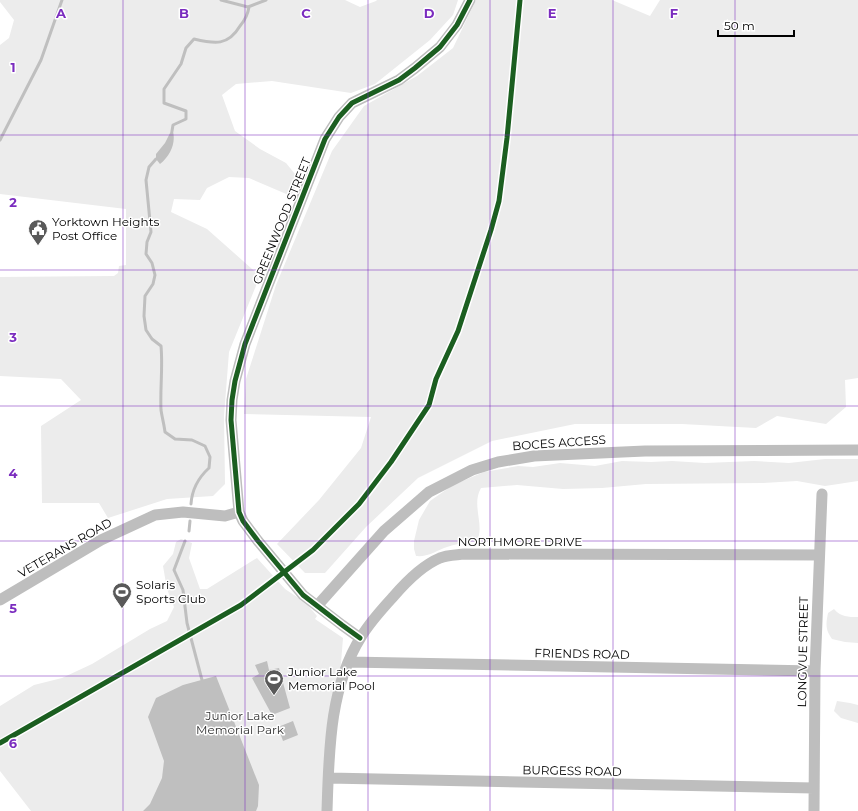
<svg xmlns="http://www.w3.org/2000/svg" width="858" height="811" viewBox="0 0 858 811" font-family="Montserrat,sans-serif">
  <style>
    .green { fill: #ececec }
    .water { fill: #bfbfbf }
    .lines { fill: none; stroke-linecap: round; stroke-linejoin: round }
    .stream { stroke: #bfbfbf; stroke-width: 3 }
    .minor { stroke: #bebebe; stroke-width: 11 }
    .cycleway-casing { stroke: #fff; stroke-width: 8 }
    .cycleway { stroke: #1b5e20; stroke-width: 5 }
    .grid { fill: none; stroke: #7b2cbf; stroke-width: 1; stroke-opacity: 0.55 }
    .labels { text-anchor: middle; stroke-width: 3; stroke-linejoin: round; paint-order: stroke }
    .street-label { font-size: 12px; fill: #000; stroke: #fff }
    .poi-label { font-size: 12px; fill: #000; stroke: #fff; text-anchor: start }
    .park-label { font-size: 12px; fill: #333; stroke: #fff }
    .grid-label { font-size: 13px; text-anchor: middle; font-weight: bold; fill: #7b2cbf; stroke: #fff; stroke-width: 3; stroke-linejoin: round; paint-order: stroke }
  </style>
  <rect width="100%" height="100%" fill="#fff"/>
  <!-- green -->
  <path class="green" d="M0 0H345L360 7 376 1 377 0H458L453 15 430 40 375 84 351 93 272 81 236 84 222 95 235 131 260 149 286 163 299 179 291 196 249 178 229 177 207 188 200 200 174 199 171 212 207 229 260 276 229 352 224 416 225 484 213 496 167 499 108 518 99 503H42L41 426 81 400 61 379 0 376V277L114 276 118 273 119 266 126 265V209L0 194V45L9 38 14 20 0 2Z
    M476 0H612L650 16 660 0H858V378L845 380 846 407 826 424 777 416 756 428 682 424H575L492 441 418 478 366 527 325 573H305L277 544 319 500 361 448 371 417 244 414 246 379 276 285 332 151 364 106 417 76 453 48Z
    M825 459H858V481L825 486 797 481 763 483 646 484 602 488 563 489 517 485 481 488C471 505 485 525 477 541 466 543 454 544 444 548 434 552 428 557 416 556L414 549V541L419 520 430 501 453 485 484 472 518 466 533 467 560 463 595 466 622 461 651 462 672 461 705 463 754 461 789 463Z
    M181 539 192 543 189 558 200 589H207L257 558 285 589 306 603 317 616 315 619 343 638 329 811H31L0 771V706L34 685 62 678 92 664 150 629 167 621 174 607 167 589 163 566 173 554 176 542Z
    M834 609C841 617 848 617 858 617V643L845 642 832 639C825 629 826 624 828 613Z
    M837 701 850 703 858 705V723L841 718 834 711Z"/>
  <!-- water -->
  <path class="water" d="M171 131H173C176 144 170 156 160 164L156 159V154L165 143Z
    M267 661 269 670 279 668 290 708 272 715 252 678 259 674 255 665Z
    M216 676 259 785 258 806 256 811H143L150 804 162 778 164 761 148 717 156 698 183 685Z
    M293 721 298 735 283 741 278 727Z"/>
  <g class="lines">
    <!-- stream -->
    <path class="stream" d="M221 0 248 7 266 0
      M172 131 173 125 186 119V111L164 103V89L181 64 186 48 194 39C215 44 228 46 240 26 245 20 248 14 249 7
      M0 140 41 60 62 0
      M156 159 149 167 146 180 151 232 147 242 146 254 152 263 155 275 153 284 145 296 144 316 146 330 152 339 161 346C163 367 160 388 161 410 162 417 164 424 165 432L175 439 192 440 205 446 210 457 209 468C198 478 192 489 191 504
      M189 531 190 521
      M185 541 174 570 183 590 187 623 202 680"/>
    <!-- minor -->
    <path class="minor" d="M0 600 101 540 155 515 183 512 225 516 239 512
      M317 606 384 531 429 492 472 470 498 462 534 456 645 451 858 450
      M360 638 342 625 303 595 258 541 243 521 239 512 231 420 232 400 235 381 245 344 325 139 339 117 352 103 399 80 415 68 440 47 457 25 470 0
      M349 662 815 671
      M329 778 814 788
      M327 811C329 753 329 688 361 637 370 622 382 609 393 597 405 583 423 565 440 558 446 555 456 555 464 554L819 555
      M814 811 815 671 822 494"/>
    <!-- cycleway casing -->
    <g class="cycleway-casing">
      <path id="cycleway" d="M360 638 342 625 303 595 258 541 243 521 239 512 231 420 232 400 235 381 245 344 325 139 339 117 352 103 399 80 415 68 440 47 457 25 470 0
        M0 743 241 605 313 550 359 504 391 462 429 405 436 379 458 331 491 230 499 201 507 138 520 0"/>
    </g>
    <!-- cycleway -->
    <use href="#cycleway" class="cycleway"/>
  </g>
  <!-- grid -->
  <path class="grid" d="M123 0V811M245 0V811M368 0V811M490 0V811M613 0V811M735 0V811M0 135H858M0 270H858M0 406H858M0 541H858M0 676H858"/>
  <!-- icons -->
  <defs>
    <g id="civic-pin" transform="scale(1)"><path d="M0 17L-7.5 6A9.5 9.5 0 1 1 7.5 6Z" fill="#595959" stroke="#fff"/><path d="M-.6-6.5H3V-4.5H.6V-3L4-1V1h2V6H-6V1h2V-1L-.6-3ZM-1.2 2.5V6h2.4V2.5Z" fill="#fff"/></g>
    <g id="stadium-pin" transform="scale(1)"><path d="M0 17L-7.5 6A9.5 9.5 0 1 1 7.5 6Z" fill="#595959" stroke="#fff"/><path d="M0-5a6.5 5 0 1 0 0 10a6.5 5 0 1 0 0-10ZM-3.5-1.8h7v3.6h-7Z" fill="#fff"/></g>
  </defs>
  <g fill-rule="evenodd">
    <use href="#civic-pin" x="38" y="229"/>
    <use href="#stadium-pin" x="122" y="592"/>
    <use href="#stadium-pin" x="274" y="679"/>
  </g>
  <g class="labels">
    <!-- street labels -->
    <g class="street-label">
      <text transform="translate(282 221) rotate(-68)" y="4">GREENWOOD STREET</text>
      <text transform="translate(559 443) rotate(-4)" y="4">BOCES ACCESS</text>
      <text x="520" y="546">NORTHMORE DRIVE</text>
      <text transform="translate(65 548) rotate(-30)" y="4">VETERANS ROAD</text>
      <text transform="translate(803 652) rotate(-89)" y="4">LONGVUE STREET</text>
      <text transform="translate(582 654) rotate(1)" y="4">FRIENDS ROAD</text>
      <text transform="translate(572 771) rotate(1)" y="4">BURGESS ROAD</text>
    </g>
    <!-- poi labels -->
    <g class="poi-label">
      <text x="52" y="226">Yorktown Heights<tspan x="52" dy="14">Post Office</tspan></text>
      <text x="136" y="589">Solaris<tspan x="136" dy="14">Sports Club</tspan></text>
      <text x="288" y="676">Junior Lake<tspan x="288" dy="14">Memorial Pool</tspan></text>
    </g>
    <!-- park labels -->
    <g class="park-label">
      <text x="240" y="720">Junior Lake<tspan x="240" dy="14">Memorial Park</tspan></text>
    </g>
  </g>
  <g class="grid-label">
    <text x="61" y="18">A</text>
    <text x="184" y="18">B</text>
    <text x="306" y="18">C</text>
    <text x="429" y="18">D</text>
    <text x="552" y="18">E</text>
    <text x="674" y="18">F</text>
    <text x="13" y="72">1</text>
    <text x="13" y="207">2</text>
    <text x="13" y="342">3</text>
    <text x="13" y="478">4</text>
    <text x="13" y="613">5</text>
    <text x="13" y="748">6</text>
  </g>
  <!-- scale -->
  <path d="M718 30v6h76v-6" fill="none" stroke="#000000" stroke-width="2"/>
  <text x="724" y="30" font-size="12" fill="#000000" stroke="#ffffff" stroke-width="3" paint-order="stroke">50 m</text>
</svg>
